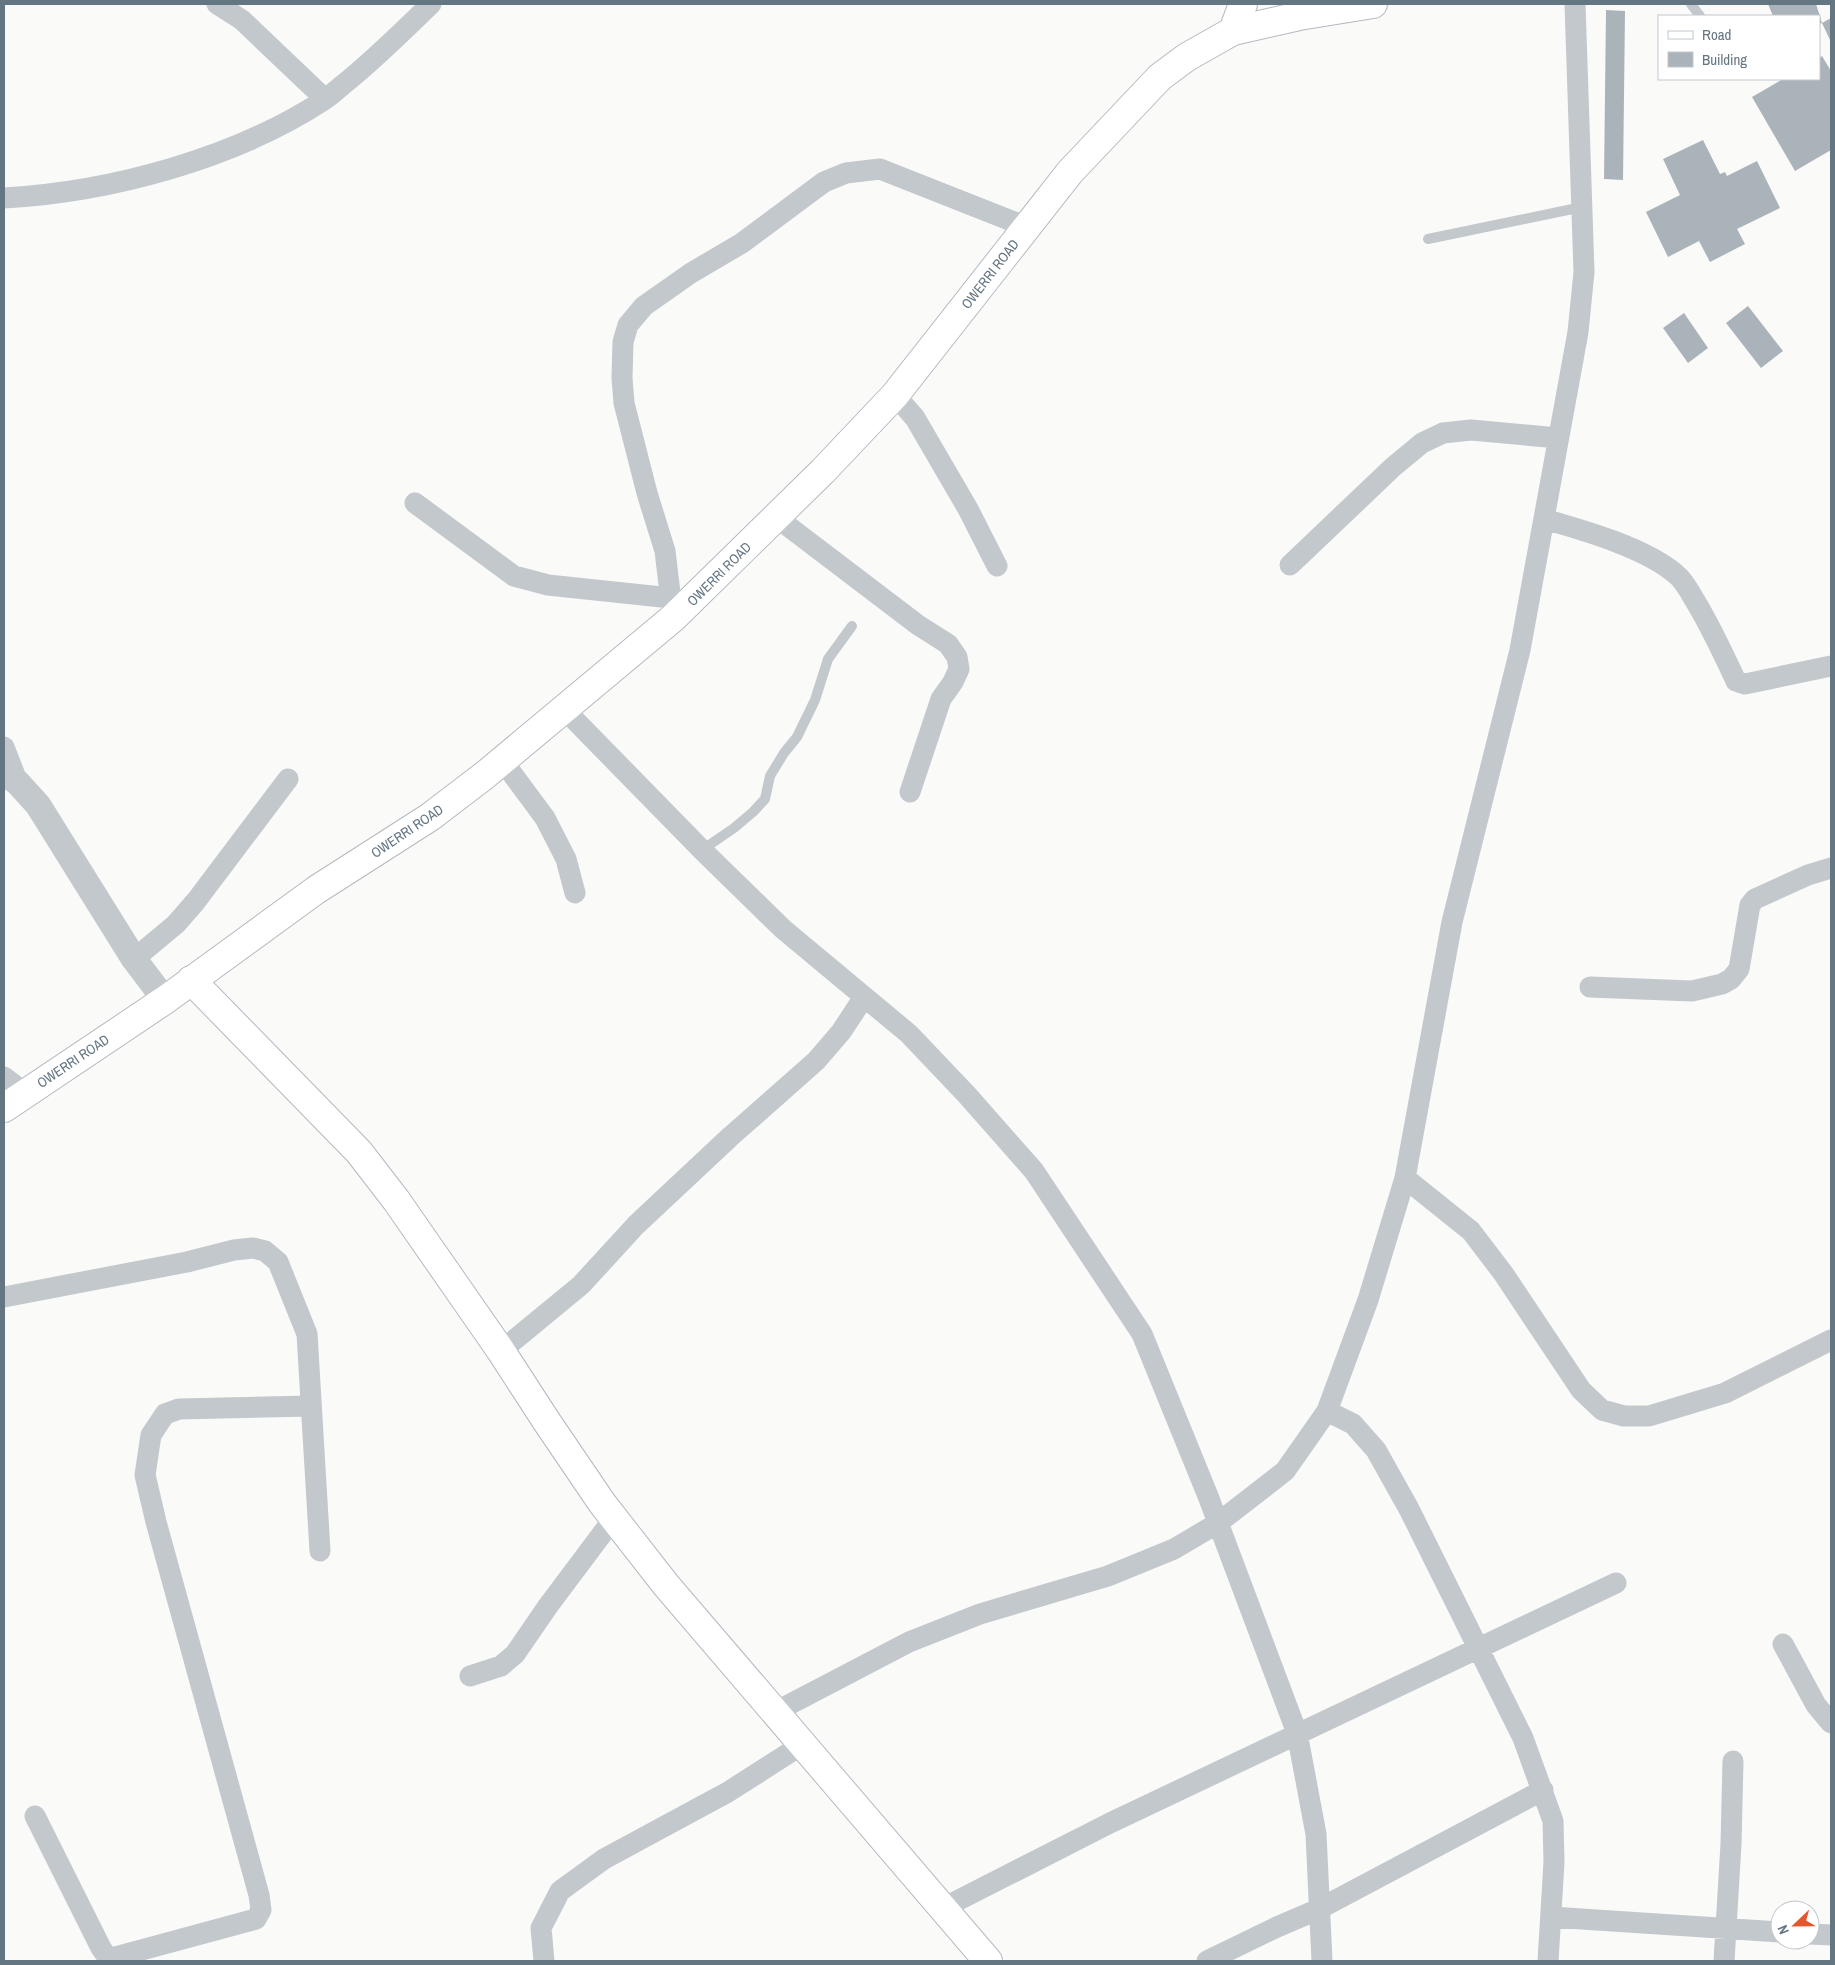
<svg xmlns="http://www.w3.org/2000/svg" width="1835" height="1965" viewBox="0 0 1835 1965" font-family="'Archivo Narrow',sans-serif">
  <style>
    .building { fill: #aab3b9 }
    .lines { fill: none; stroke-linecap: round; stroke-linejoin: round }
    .secondary-casing { stroke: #b3babf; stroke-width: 30 }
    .service { stroke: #c3c8cc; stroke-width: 10 }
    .minor { stroke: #c3c8cc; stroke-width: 21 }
    .tertiary { stroke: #c3c8cc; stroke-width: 26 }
    .secondary { stroke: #fff; stroke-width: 28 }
    .labels { text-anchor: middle; stroke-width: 5; stroke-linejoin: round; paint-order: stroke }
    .street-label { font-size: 14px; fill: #657683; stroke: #fff }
  </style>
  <rect width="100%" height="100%" fill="#fafaf8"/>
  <!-- building -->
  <path class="building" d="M1768 4H1816L1822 23 1819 24V16H1773Z
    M1606 10 1625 11 1623 180 1604 179Z
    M1831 18V42L1822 23Z
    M1822 56 1831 71V150L1795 171 1752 97 1783 79H1819V58Z
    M1703 140 1720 174 1725 172 1727 176 1757 161 1780 208 1737 229 1745 244 1710 262 1699 241 1668 257 1646 212 1680 195 1663 159Z
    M1748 306 1783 351 1761 368 1726 323Z
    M1684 313 1708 348 1688 363 1663 328Z"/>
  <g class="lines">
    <!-- secondary casing -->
    <g class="secondary-casing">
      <path id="secondary" d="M1233 31 1243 4
        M191 980 359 1152 396 1200 501 1351 547 1422 602 1503 666 1585 988 1961
        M4 1108 165 1000 316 890 430 817 485 775 673 618 823 471 895 395 1070 172 1160 77 1187 57 1233 31 1299 16 1373 4"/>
    </g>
    <!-- service -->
    <path class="service" d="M1691 4 1700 16
      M1428 239 1582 207
      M702 850 734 828 753 812 765 799 770 776 784 753 797 737 815 700 828 659 852 626"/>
    <!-- minor -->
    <path class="minor" d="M217 4 242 20 325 99
      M4 198C110 192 234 159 324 100 333 94 341 86 350 79 379 55 404 30 431 4
      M895 395 915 418 968 509 997 566
      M415 503 514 576 548 585 671 598
      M776 517 918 625 948 644 957 657 959 669 953 682 941 699 910 792
      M1544 519C1583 530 1650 549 1679 577 1685 583 1690 592 1694 599 1710 625 1723 653 1736 681L1745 684 1831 666
      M1290 565 1393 467 1422 443 1443 433 1471 430 1558 438
      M673 618 665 551 647 493 624 403 622 378 623 342 628 325 644 306 691 273 742 243 824 182 846 173 880 169 1027 227
      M564 709 702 850 783 929 909 1034 967 1095 1034 1171 1142 1334 1208 1496 1297 1733 1316 1834 1322 1961
      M4 747 18 783
      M502 760 545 818 566 859 575 893
      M134 959 176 924 196 901 288 779
      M1590 987 1692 991 1722 984 1731 979 1739 969 1750 905 1755 899 1808 875 1831 868
      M4 1077 25 1093
      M1405 1178 1471 1231 1503 1273 1581 1390 1602 1410 1624 1416H1649L1725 1393 1831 1340
      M4 1297 187 1262 234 1250 253 1248 265 1251 278 1262 307 1334 320 1551
      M501 1351 581 1285 636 1225 731 1136 816 1061 841 1032 864 997
      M1327 1411 1353 1424 1376 1450 1409 1509 1523 1738 1553 1821 1554 1862 1548 1961
      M1783 1644 1816 1705 1831 1723
      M470 1676 501 1666 515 1654 548 1606 614 1518
      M775 1712 909 1642 980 1614 1108 1576 1174 1549 1218 1523 1285 1471 1327 1411 1368 1300 1405 1178 1452 922 1520 650 1578 332 1584 272 1575 4
      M35 1816 101 1948 106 1955 112 1958 256 1919 261 1910 259 1895 156 1522 145 1475 151 1435 165 1414 179 1409 311 1406
      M943 1908 1110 1823 1616 1583
      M1551 1917 1780 1932
      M1810 1934 1831 1935
      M544 1961 541 1928 560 1891 604 1859 728 1792 803 1744
      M1207 1961 1277 1927 1319 1909 1543 1790
      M1724 1961 1731 1844 1733 1761"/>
    <!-- tertiary -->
    <path class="tertiary" d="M4 773 18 783 38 805 134 959 165 1000"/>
    <!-- secondary -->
    <use href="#secondary" class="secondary"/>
  </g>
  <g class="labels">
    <!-- street labels -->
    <g class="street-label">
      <text transform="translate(990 274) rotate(-52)" y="5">OWERRI ROAD</text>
      <text transform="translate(719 574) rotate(-45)" y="5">OWERRI ROAD</text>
      <text transform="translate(407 831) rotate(-34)" y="5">OWERRI ROAD</text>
      <text transform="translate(73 1061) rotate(-34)" y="5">OWERRI ROAD</text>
    </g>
  </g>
  <!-- border -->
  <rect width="1835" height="1965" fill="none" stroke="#657683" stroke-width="10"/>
  <!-- legend -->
  <rect x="1658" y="15" width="162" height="65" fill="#ffffff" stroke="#c1c8cd"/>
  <rect x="1668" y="31" width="25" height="8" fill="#ffffff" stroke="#c1c8cd"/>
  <text x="1702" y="40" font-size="15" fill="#657683">Road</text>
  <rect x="1668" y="52" width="25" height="15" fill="#aab3b9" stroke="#c1c8cd"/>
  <text x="1702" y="65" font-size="15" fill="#657683">Building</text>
  <!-- north arrow -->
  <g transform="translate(1795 1925) rotate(248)"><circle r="24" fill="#ffffff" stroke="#c1c8cd"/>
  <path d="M0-4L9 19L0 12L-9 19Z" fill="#e4572e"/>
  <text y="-8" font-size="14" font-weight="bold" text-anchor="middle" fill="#657683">N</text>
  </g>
</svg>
